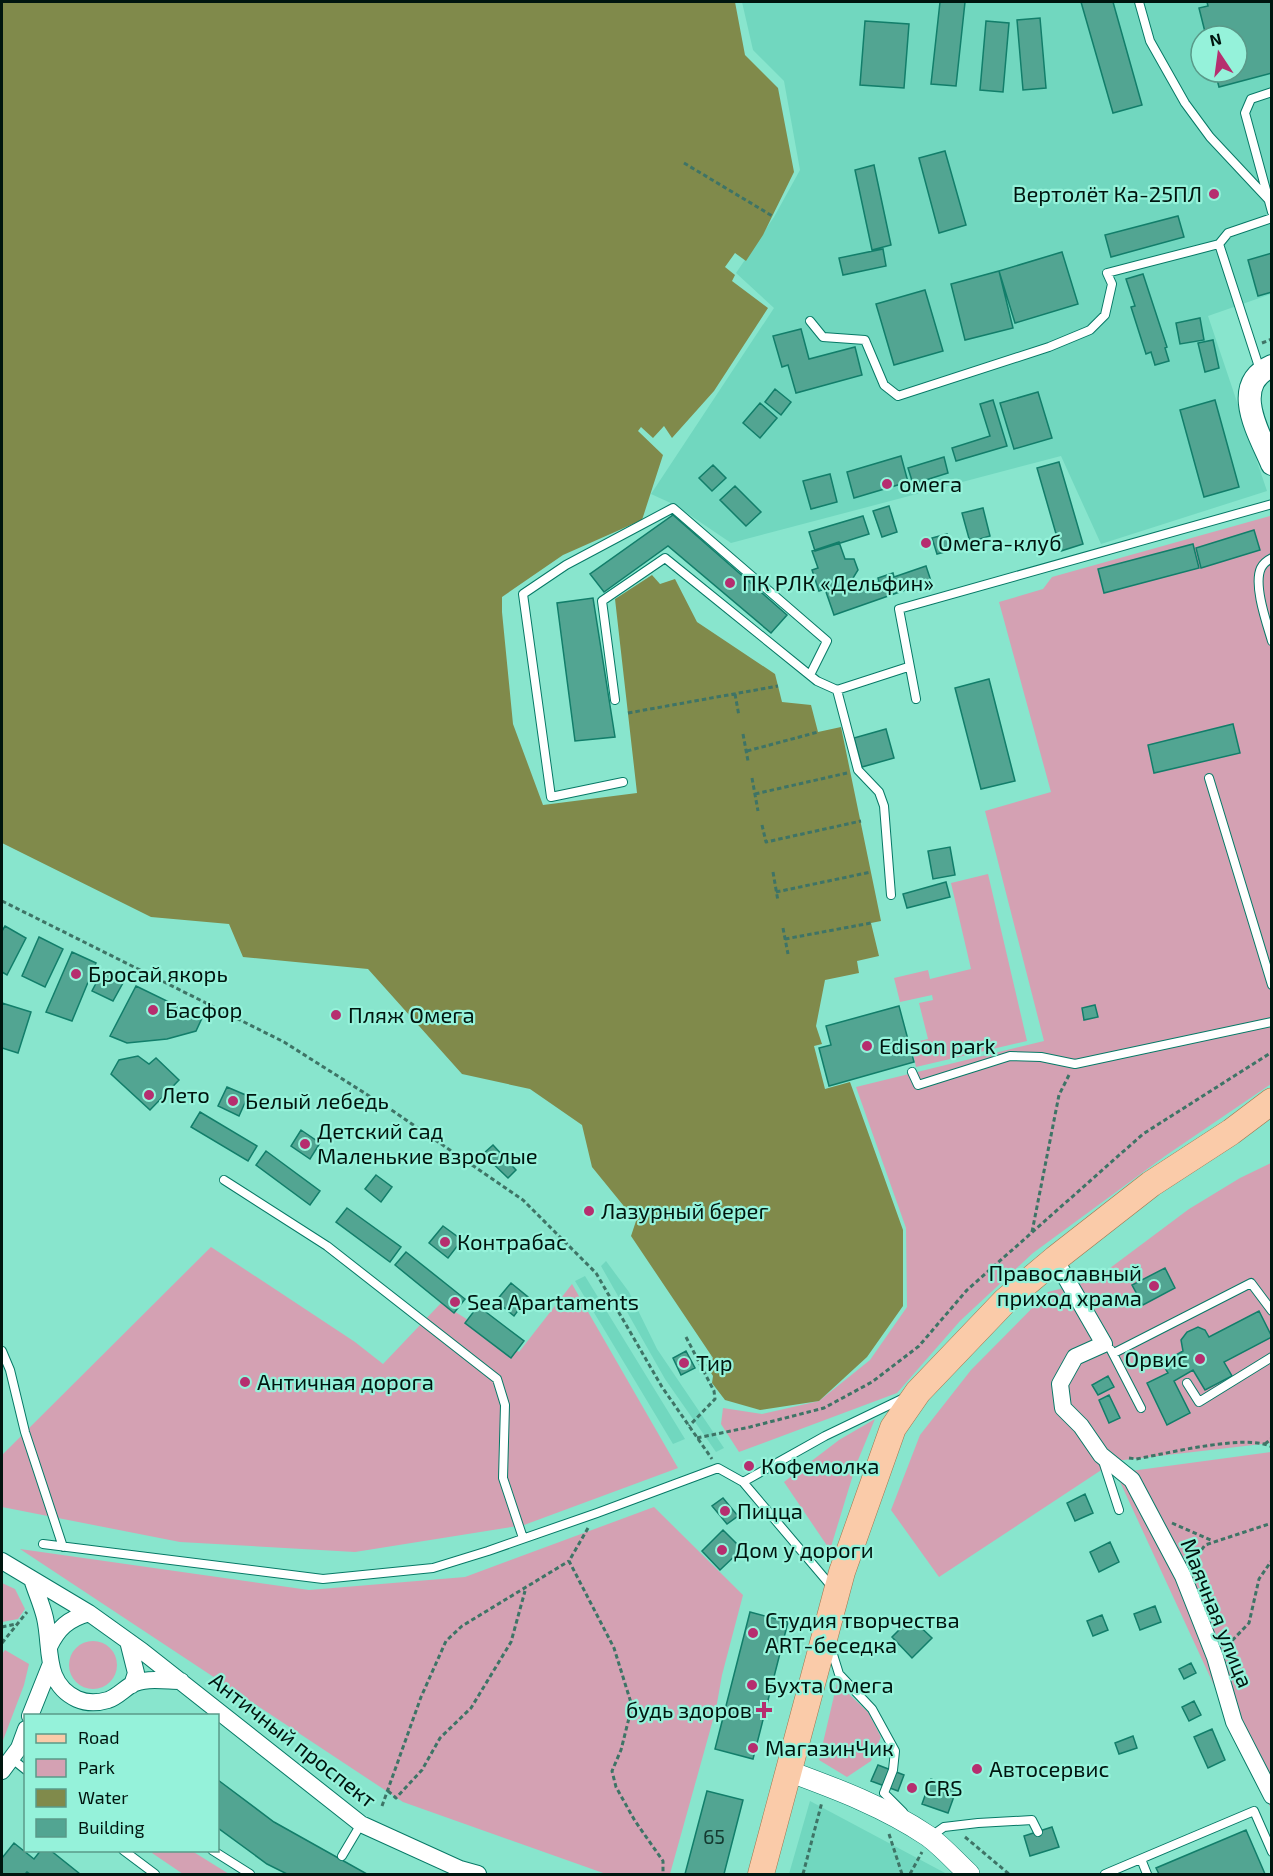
<svg xmlns="http://www.w3.org/2000/svg" width="1273" height="1876" viewBox="0 0 1273 1876" font-family="'Exo 2',sans-serif">
  <style>
    .built { fill: #71d7bf; fill-rule: evenodd }
    .green { fill: #d4a1b3 }
    .water { fill: #808a4b }
    .building { fill: #52a592; stroke: #127e6a; stroke-width: 1.5 }
    .lines { fill: none; stroke-linecap: round; stroke-linejoin: round }
    .service-casing { stroke: #067966; stroke-width: 10 }
    .minor-casing { stroke: #067966; stroke-width: 18 }
    .tertiary-casing { stroke: #067966; stroke-width: 22 }
    .secondary-casing { stroke: #067966; stroke-width: 24 }
    .primary-casing { stroke: #a1754e; stroke-width: 27 }
    .path { stroke: #3e7466; stroke-width: 3; stroke-dasharray: 4.5 3; stroke-linecap: butt }
    .service { stroke: #fff; stroke-width: 8 }
    .minor { stroke: #fff; stroke-width: 16 }
    .tertiary { stroke: #fff; stroke-width: 21 }
    .secondary { stroke: #fff; stroke-width: 22 }
    .primary { stroke: #facba9; stroke-width: 26 }
    .poi-dot { fill: #b62e6f; stroke: #95f2da; stroke-width: 2 }
    .labels { text-anchor: middle; stroke-width: 4.5; stroke-linejoin: round; paint-order: stroke }
    .number-label { font-size: 20px; fill: #143930 }
    .poi-label { font-size: 22px; fill: #00150f; stroke: #95f2da; text-anchor: start }
    .street-label { font-size: 22px; fill: #00150f; stroke: #95f2da }
  </style>
  <rect width="100%" height="100%" fill="#88e5cd"/>
  <!-- built -->
  <path class="built" d="M742 2H1271V294L1208 316 1267 491 1101 544 1061 456 731 543 675 505 651 494 774 308 736 273 774 217 800 170 784 81 753 50ZM1201 36H1237V72H1201Z
    M606 1261 629 1292 657 1349 724 1448 716 1452 665 1379 601 1266Z
    M585 1276 685 1439 673 1444 575 1281Z
    M810 1801 947 1874H789Z"/>
  <!-- green -->
  <path class="green" d="M1270 516 1271 1084 1165 1156 1033 1253 960 1321 897 1393 739 1452 721 1424 723 1408 762 1414 819 1401 870 1360 907 1307 906 1228 856 1087 1044 1041 985 811 1051 792 999 602 1043 589 1052 577Z
    M988 874 1027 1041 916 1067 911 1043 928 1039 919 1003 933 1000 932 995 900 1002 894 978 928 970 930 979 971 969 951 883Z
    M1271 1163V1443L1115 1461 939 1577 891 1510 920 1435 971 1370 1048 1292 1094 1280 1189 1209 1240 1178Z
    M211 1247 355 1342 383 1364 441 1303 519 1352 572 1284 678 1468 524 1525 355 1552 180 1542 2 1507V1455Z
    M875 1419 856 1465 830 1550 784 1482 839 1440Z
    M1271 1452V1809L1116 1473Z
    M654 1507 743 1595 722 1675 716 1709 670 1874H606L403 1802 20 1549 309 1590 465 1577Z
    M2 1583 15 1589 25 1609 18 1619 2 1622Z
    M69 1665a24 24 0 1 1 48 0a24 24 0 1 1-48 0Z
    M5 1650 29 1664 24 1685 2 1743V1654Z
    M837 1683 868 1712 881 1737 871 1761 847 1777 819 1760Z
    M154 1851H192L229 1874H183L152 1853Z"/>
  <!-- water -->
  <path class="water" d="M2 2H735L745 55 778 88 794 172 763 235 746 261 735 253 725 267 735 275 732 281 768 308 714 391 672 438 664 426 653 438 641 427 638 431 663 455 642 520 563 555 502 597V612L513 724 543 805 637 793 615 599 652 575 660 584 675 579 697 622 775 674 782 702 811 705 818 732 841 727 881 921 871 923 879 956 857 961 859 973 825 980 816 1026 822 1044 814 1046 825 1089 850 1082 903 1230V1306L867 1357 819 1401 760 1410 725 1400 712 1383 713 1376 706 1365 713 1358 631 1236 636 1221 592 1167 582 1125 530 1089 462 1074 368 969 243 957 229 924 151 917 2 843Z"/>
  <!-- building -->
  <path class="building" d="M940 2H965L956 86 931 84Z
    M1081 2H1113L1142 105 1113 113Z
    M1207 2H1272V73L1219 87 1215 72H1237V36H1206L1199 8 1208 6Z
    M1040 18 1046 88 1023 90 1017 20Z
    M865 21 909 24 904 88 860 85Z
    M986 21 1009 23 1003 92 980 90Z
    M945 151 966 225 939 233 919 158Z
    M874 165 891 245 872 250 855 170Z
    M1178 216 1184 237 1111 257 1105 235Z
    M883 249 886 266 843 275 839 258Z
    M1062 252 1078 304 1015 323 999 271Z
    M1272 253V292L1258 296 1248 260Z
    M999 271 1013 328 965 340 951 284Z
    M1143 274 1167 347 1165 348 1169 361 1155 365 1151 352 1146 354 1131 307 1135 306 1126 279Z
    M925 290 943 351 894 365 876 304Z
    M1200 318 1204 340 1180 344 1176 323Z
    M801 329 809 359 855 347 862 375 796 393 788 365 782 367 773 336Z
    M1213 340 1219 368 1205 372 1198 343Z
    M775 389 791 402 781 415 765 402Z
    M1038 392 1052 438 1014 449 1000 403Z
    M993 400 1007 446 956 461 952 448 990 436 980 404Z
    M1215 400 1239 487 1204 497 1180 410Z
    M760 403 777 418 760 438 743 423Z
    M901 456 908 482 854 498 847 472Z
    M944 457 948 473 913 484 908 468Z
    M1059 462 1083 544 1061 551 1037 468Z
    M713 465 726 478 712 491 699 478Z
    M830 474 837 502 811 509 803 481Z
    M735 486 761 512 746 526 720 500Z
    M889 506 897 532 882 537 873 511Z
    M983 508 990 536 970 542 962 513Z
    M673 515 787 615 771 633 668 546 604 592 590 574Z
    M863 516 869 534 815 551 809 532Z
    M1254 530 1260 550 1201 568 1196 548Z
    M947 534 952 550 937 554 932 538Z
    M839 542 845 559H854L858 570 853 578 857 589 879 582 878 578 893 573 894 577 926 566 931 581 834 615 825 589 819 591 812 570 818 568 812 551Z
    M1193 544 1199 568 1104 593 1098 569Z
    M593 598 615 737 575 741 557 603Z
    M989 679 1015 781 981 789 955 688Z
    M1233 724 1240 753 1154 773 1148 745Z
    M886 729 894 758 862 767 854 738Z
    M950 847 955 875 933 879 928 851Z
    M946 882 950 897 907 908 903 894Z
    M5 926 26 938 7 975 2 972V931Z
    M39 937 63 949 45 987 22 976Z
    M72 952 96 963 72 1021 46 1012Z
    M103 970 124 981 113 1001 92 991Z
    M136 986 202 1018 196 1031 167 1039 127 1043 110 1036Z
    M2 1003 31 1012 18 1053 2 1048Z
    M1095 1005 1098 1017 1084 1020 1082 1008Z
    M899 1006 914 1062 829 1086 819 1048 831 1045 826 1026Z
    M138 1056 149 1064 156 1058 179 1080 150 1110 111 1074 119 1060Z
    M227 1087 248 1096 239 1116 218 1106Z
    M200 1112 257 1146 248 1161 191 1127Z
    M301 1130 320 1143 310 1159 291 1146Z
    M493 1145 516 1170 508 1178 483 1154Z
    M266 1151 320 1191 310 1205 256 1165Z
    M376 1175 392 1187 381 1202 365 1189Z
    M347 1208 401 1247 390 1262 336 1222Z
    M443 1226 462 1240 448 1258 429 1243Z
    M406 1252 465 1299 454 1313 395 1265Z
    M1165 1268 1175 1288 1143 1305 1132 1285Z
    M511 1283 528 1297 514 1316 496 1301Z
    M478 1306 524 1341 511 1358 465 1323Z
    M1259 1311 1272 1337 1224 1362 1232 1376 1205 1390 1193 1370 1174 1381 1190 1413 1167 1425 1147 1383 1168 1373 1162 1363 1183 1351 1181 1340 1187 1332 1198 1327 1205 1330 1209 1337Z
    M686 1351 695 1368 681 1375 673 1358Z
    M1108 1376 1114 1387 1098 1395 1092 1385Z
    M1109 1395 1120 1418 1109 1423 1099 1400Z
    M1085 1494 1093 1513 1075 1521 1067 1503Z
    M723 1498 738 1516 727 1524 712 1506Z
    M723 1530 742 1549 720 1570 702 1551Z
    M1110 1542 1119 1562 1099 1572 1090 1552Z
    M1155 1606 1161 1622 1140 1630 1134 1614Z
    M750 1612 788 1622 753 1759 715 1749Z
    M1102 1615 1108 1630 1093 1636 1087 1621Z
    M911 1618 932 1638 912 1658 892 1637Z
    M1191 1663 1196 1673 1184 1679 1179 1669Z
    M1194 1701 1201 1715 1189 1721 1182 1707Z
    M1212 1729 1225 1760 1208 1768 1194 1737Z
    M1133 1736 1137 1748 1119 1754 1115 1743Z
    M878 1765 904 1775 898 1791 871 1781Z
    M931 1779 957 1788 948 1813 922 1804Z
    M218 1780 274 1822 367 1874H287L267 1864 218 1828Z
    M707 1791 743 1800 724 1874H685Z
    M1052 1827 1059 1847 1030 1856 1024 1836Z
    M1246 1830 1265 1874H1159L1156 1868Z
    M14 1843 34 1859 41 1850H50L80 1874H30L27 1872 25 1874H2V1858Z"/>
  <g class="lines">
    <!-- service casing -->
    <g class="service-casing">
      <path id="service" d="M1139 2 1150 41 1185 103 1210 137 1268 199
        M1272 92 1251 99 1245 113 1272 212
        M810 321 823 337 865 340 884 385 898 396 1049 347 1090 330 1105 315 1112 284 1107 273 1219 244
        M1260 370 1219 244 1228 233 1272 218
        M1272 558C1268 560 1263 564 1261 568 1253 585 1267 624 1272 641
        M837 690 858 770 879 792 884 806 891 895
        M916 699 899 609 1272 504
        M615 700 602 601 665 558 817 681 837 690 908 667
        M1209 778 1272 985
        M623 782 551 797 523 594 566 565 673 508 827 641 810 675
        M912 1072 918 1085 1010 1056 1041 1057 1075 1064 1272 1022
        M224 1180 327 1246 497 1379 505 1405 503 1478 523 1538
        M1111 1350 1141 1408
        M2 1351 10 1370 25 1432 63 1547
        M1114 1353 1251 1283 1272 1311
        M1187 1383 1199 1402 1272 1357
        M1103 1461 1119 1510
        M743 1482 832 1587
        M43 1544 323 1579 433 1568 488 1551 597 1513 718 1468 743 1482 825 1436 906 1397
        M830 1645 839 1674 872 1709 895 1751 893 1770 884 1793 903 1812
        M11 1758 26 1770
        M930 1837 944 1827 978 1823 1032 1820 1038 1832
        M123 1850 155 1874
        M212 1850 250 1874
        M342 1856 361 1824
        M1141 1859 1147 1874
        M1105 1874 1254 1811 1272 1852"/>
    </g>
    <!-- minor casing -->
    <g class="minor-casing">
      <path id="minor" d="M1055 1259 1104 1344 1075 1357 1060 1384 1063 1408 1081 1426 1101 1455 1132 1480 1183 1576 1215 1657 1234 1722 1272 1796
        M2 1561 89 1613 142 1651 361 1824 460 1869 478 1874
        M32 1579C36 1592 42 1605 45 1618 52 1648 43 1683 77 1699 86 1703 98 1703 108 1700 117 1697 123 1690 131 1685 144 1677 166 1681 181 1681
        M128 1641 136 1673 132 1685
        M49 1647C58 1628 68 1619 89 1613
        M30 1716 50 1666
        M2 1771 19 1748 26 1729"/>
    </g>
    <!-- tertiary casing -->
    <g class="tertiary-casing">
      <path id="tertiary" d="M788 1771C837 1789 885 1807 928 1836 943 1847 956 1862 969 1874"/>
    </g>
    <!-- secondary casing -->
    <g class="secondary-casing">
      <path id="secondary" d="M1272 366C1229 385 1259 433 1272 464"/>
    </g>
    <!-- primary casing -->
    <g class="primary-casing">
      <path id="primary" d="M761 1874 842 1572 893 1428 918 1392 1005 1301 1055 1259 1151 1184 1231 1132 1272 1101"/>
    </g>
    <!-- path -->
    <path class="path" d="M684 163 774 217
      M1262 343 1272 339
      M735 694 739 716
      M628 713 778 686
      M743 734 748 761
      M747 751 818 732
      M752 778 758 811
      M755 794 847 773
      M762 825 766 842 861 821
      M773 872 778 901
      M776 892 871 872
      M2 901 284 1042 393 1111 523 1200 596 1273 662 1387 712 1459
      M783 928 788 954
      M785 939 871 923
      M1032 1232 1059 1095 1070 1073
      M686 1337 714 1391 715 1399 689 1426
      M697 1438 750 1427 824 1408 872 1382 919 1346 967 1290 1143 1134 1272 1052
      M1265 1444 1272 1438
      M1129 1458 1136 1459C1165 1454 1248 1433 1272 1447
      M1172 1523 1213 1541
      M588 1528 569 1561 614 1648 632 1706 621 1750 612 1771 616 1787 635 1821 663 1861V1874
      M1193 1562 1205 1545 1272 1523
      M2 1627 16 1624
      M2 1643 27 1612
      M1227 1646 1249 1623 1259 1579 1272 1560
      M388 1791 396 1798 422 1770 440 1738 471 1708 511 1642 525 1591
      M382 1806 421 1697 446 1641 462 1626 569 1561
      M889 1834 902 1874
      M965 1837 1009 1874
      M803 1874 822 1802
      M910 1874 922 1852"/>
    <!-- service -->
    <use href="#service" class="service"/>
    <!-- minor -->
    <use href="#minor" class="minor"/>
    <!-- tertiary -->
    <use href="#tertiary" class="tertiary"/>
    <!-- secondary -->
    <use href="#secondary" class="secondary"/>
    <!-- primary -->
    <use href="#primary" class="primary"/>
  </g>
  <!-- markers -->
  <g class="poi-dot">
    <circle cx="1214" cy="194" r="6"/>
    <circle cx="887" cy="484" r="6"/>
    <circle cx="926" cy="543" r="6"/>
    <circle cx="730" cy="583" r="6"/>
    <circle cx="76" cy="974" r="6"/>
    <circle cx="153" cy="1010" r="6"/>
    <circle cx="336" cy="1015" r="6"/>
    <circle cx="867" cy="1046" r="6"/>
    <circle cx="149" cy="1095" r="6"/>
    <circle cx="233" cy="1101" r="6"/>
    <circle cx="305" cy="1144" r="6"/>
    <circle cx="589" cy="1211" r="6"/>
    <circle cx="445" cy="1242" r="6"/>
    <circle cx="1154" cy="1286" r="6"/>
    <circle cx="455" cy="1302" r="6"/>
    <circle cx="1200" cy="1359" r="6"/>
    <circle cx="684" cy="1363" r="6"/>
    <circle cx="245" cy="1382" r="6"/>
    <circle cx="749" cy="1466" r="6"/>
    <circle cx="725" cy="1511" r="6"/>
    <circle cx="722" cy="1550" r="6"/>
    <circle cx="753" cy="1633" r="6"/>
    <circle cx="752" cy="1685" r="6"/>
    <path d="M761 1701h6v6h6v6h-6v6h-6v-6h-6v-6h6z"/>
    <circle cx="753" cy="1748" r="6"/>
    <circle cx="977" cy="1769" r="6"/>
    <circle cx="912" cy="1788" r="6"/>
  </g>
  <g class="labels">
    <!-- number labels -->
    <g class="number-label">
      <text x="714" y="1844">65</text>
    </g>
    <!-- poi labels -->
    <g class="poi-label">
      <text x="1202" y="202" text-anchor="end">Вертолёт Ка-25ПЛ</text>
      <text x="899" y="492">омега</text>
      <text x="938" y="551">Омега-клуб</text>
      <text x="742" y="591">ПК РЛК «Дельфин»</text>
      <text x="88" y="982">Бросай якорь</text>
      <text x="165" y="1018">Басфор</text>
      <text x="348" y="1023">Пляж Омега</text>
      <text x="879" y="1054">Edison park</text>
      <text x="161" y="1103">Лето</text>
      <text x="245" y="1109">Белый лебедь</text>
      <text x="317" y="1139">Детский сад<tspan x="317" dy="25">Маленькие взрослые</tspan></text>
      <text x="601" y="1219">Лазурный берег</text>
      <text x="457" y="1250">Контрабас</text>
      <text x="1142" y="1281" text-anchor="end">Православный<tspan x="1142" dy="25">приход храма</tspan></text>
      <text x="467" y="1310">Sea Apartaments</text>
      <text x="1188" y="1367" text-anchor="end">Орвис</text>
      <text x="696" y="1371">Тир</text>
      <text x="257" y="1390">Античная дорога</text>
      <text x="761" y="1474">Кофемолка</text>
      <text x="737" y="1519">Пицца</text>
      <text x="734" y="1558">Дом у дороги</text>
      <text x="765" y="1628">Студия творчества<tspan x="765" dy="25">ART-беседка</tspan></text>
      <text x="764" y="1693">Бухта Омега</text>
      <text x="752" y="1718" text-anchor="end">будь здоров</text>
      <text x="765" y="1756">МагазинЧик</text>
      <text x="989" y="1777">Автосервис</text>
      <text x="924" y="1796">CRS</text>
    </g>
    <!-- street labels -->
    <g class="street-label">
      <text transform="translate(1217 1613) rotate(68)" y="8">Маячная улица</text>
      <text transform="translate(293 1740) rotate(38)" y="8">Античный проспект</text>
    </g>
  </g>
  <!-- border -->
  <rect width="1273" height="1876" fill="none" stroke="#00150f" stroke-width="6"/>
  <!-- legend -->
  <rect x="24" y="1714" width="195" height="138" fill="#95f2da" stroke="#599a89" stroke-width="1.5"/>
  <rect x="36" y="1734" width="30" height="9" fill="#facba9" stroke="#599a89" stroke-width="1.5"/>
  <text x="78" y="1744" font-size="18" fill="#00150f">Road</text>
  <rect x="36" y="1759" width="30" height="18" fill="#d4a1b3" stroke="#599a89" stroke-width="1.5"/>
  <text x="78" y="1774" font-size="18" fill="#00150f">Park</text>
  <rect x="36" y="1789" width="30" height="18" fill="#808a4b" stroke="#599a89" stroke-width="1.5"/>
  <text x="78" y="1804" font-size="18" fill="#00150f">Water</text>
  <rect x="36" y="1819" width="30" height="18" fill="#52a592" stroke="#599a89" stroke-width="1.5"/>
  <text x="78" y="1834" font-size="18" fill="#00150f">Building</text>
  <!-- north arrow -->
  <g transform="translate(1219 54) rotate(347)"><circle r="28" fill="#95f2da" stroke="#599a89" stroke-width="1.5"/>
  <path d="M0-4.5L10 22L0 15L-10 22Z" fill="#b62e6f"/>
  <text y="-9" font-size="16" font-weight="bold" text-anchor="middle" fill="#00150f">N</text>
  </g>
</svg>
